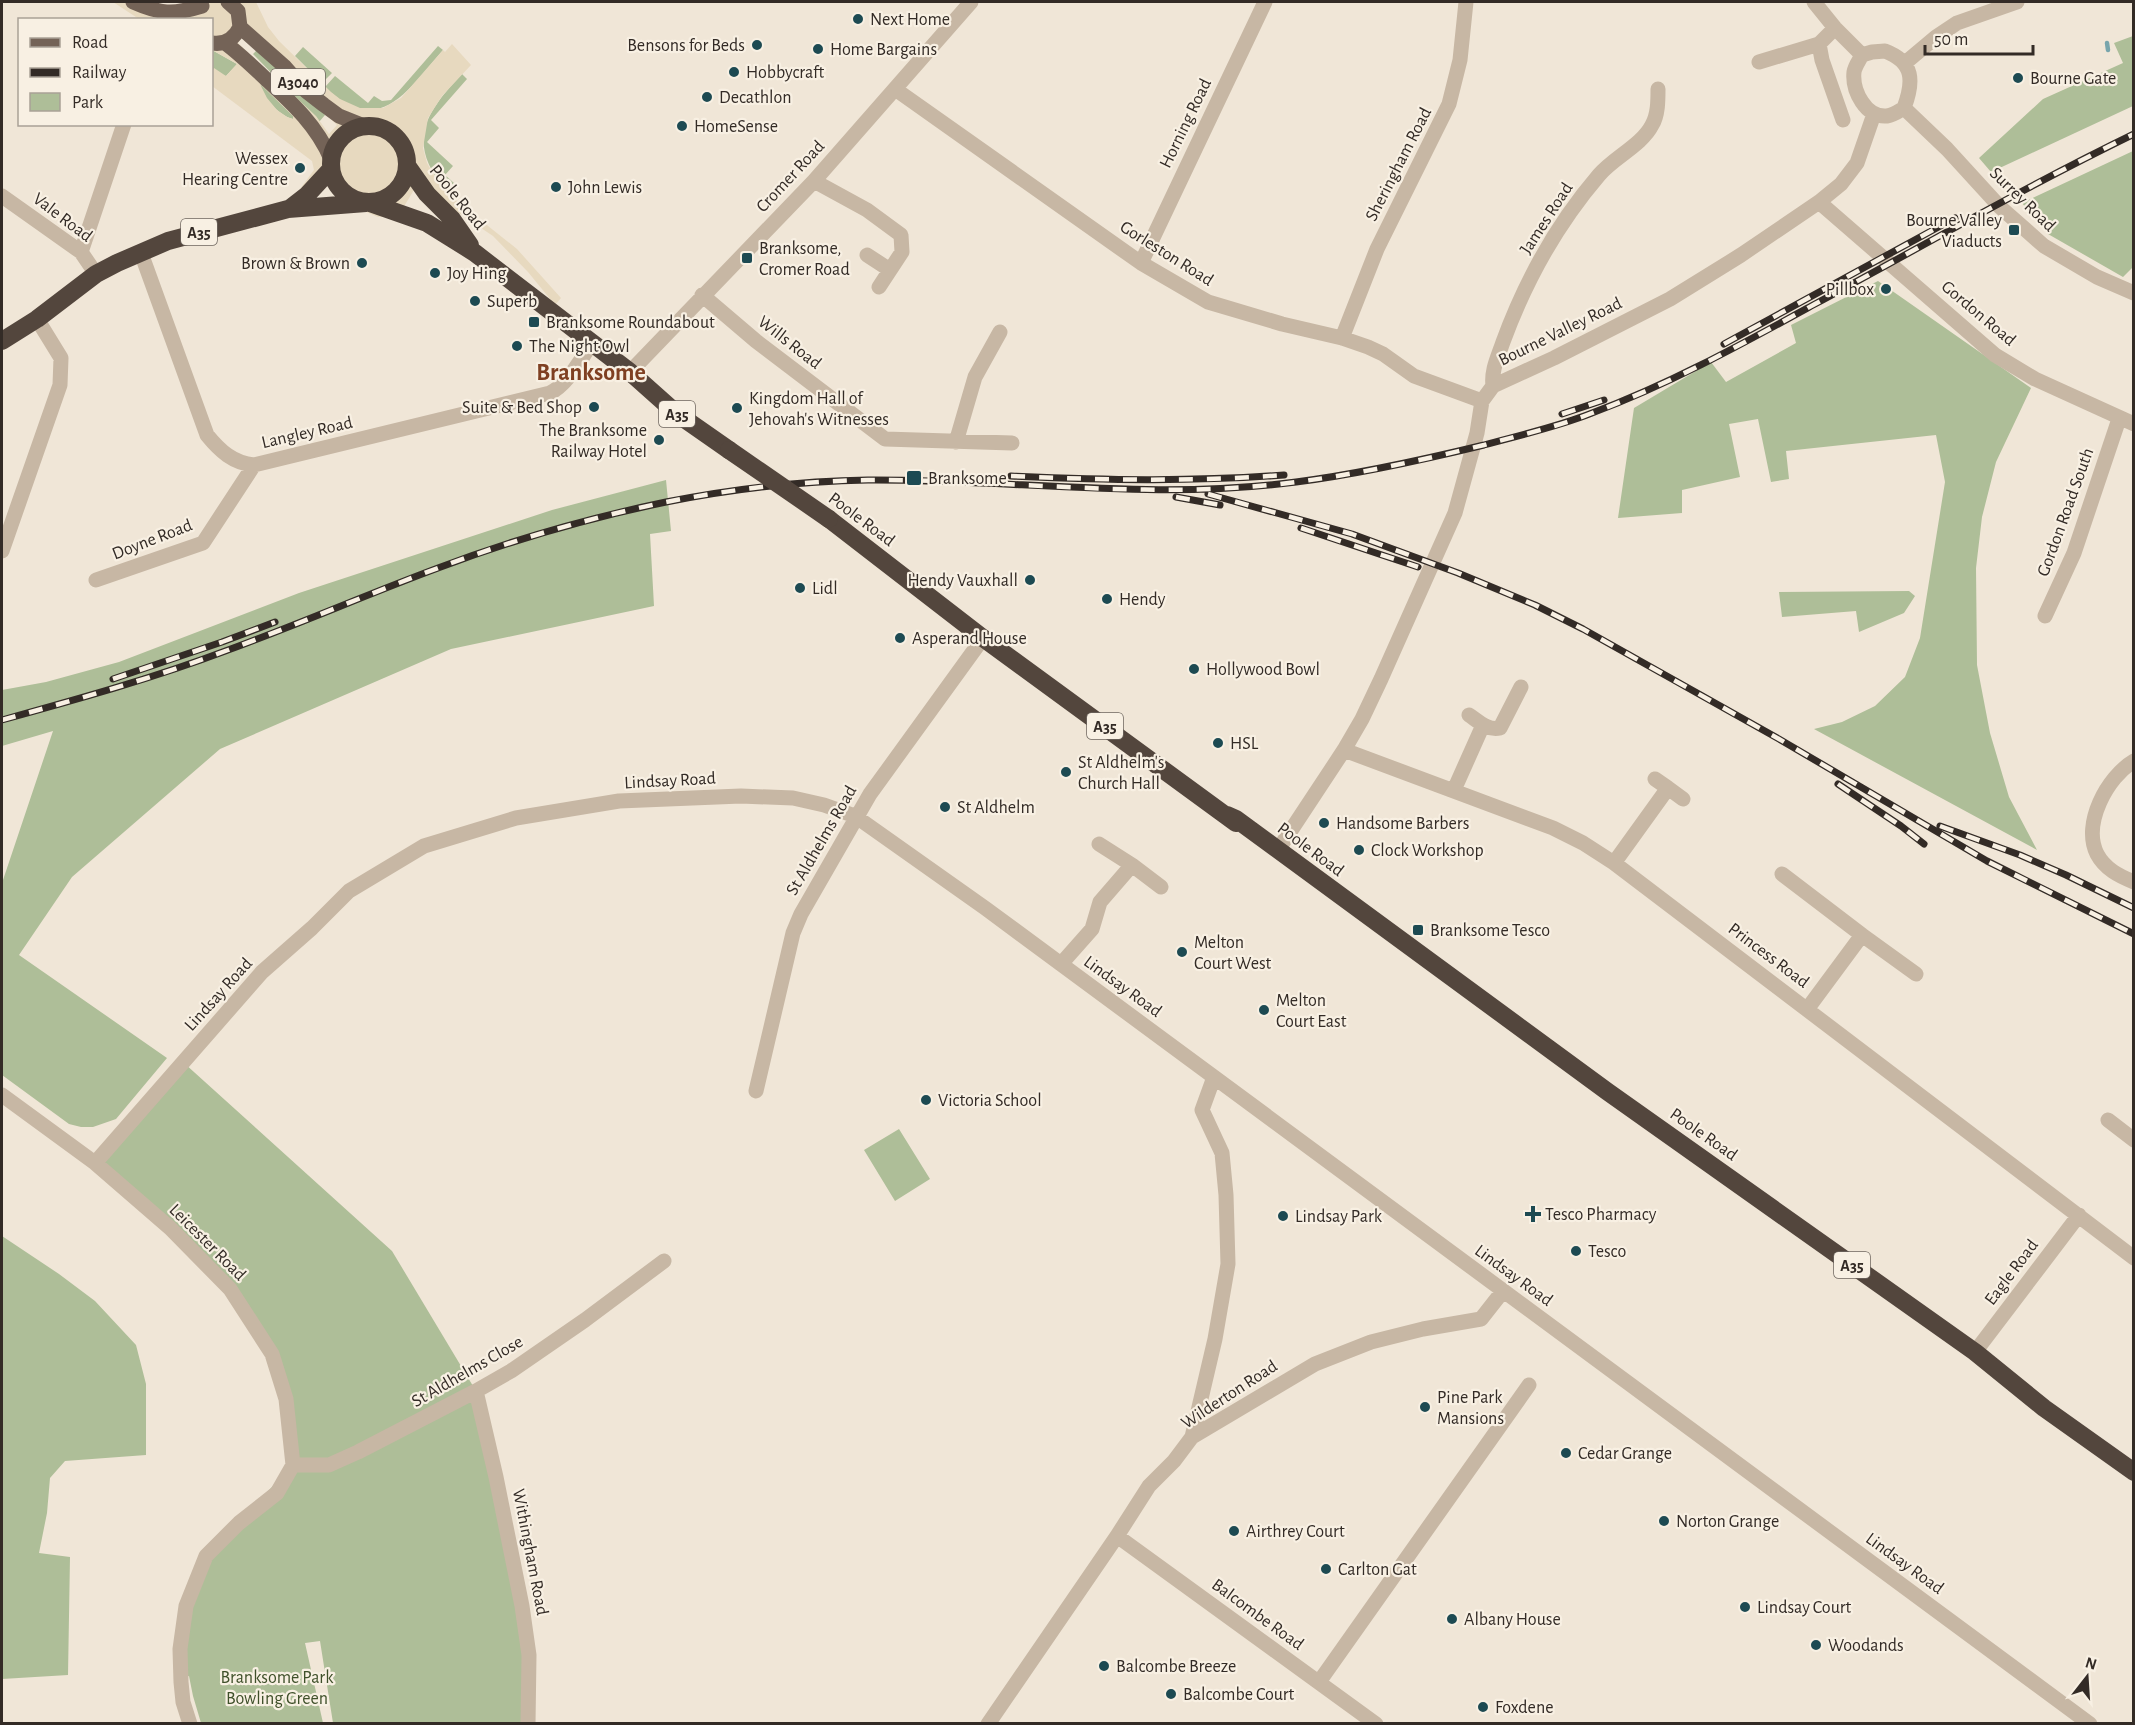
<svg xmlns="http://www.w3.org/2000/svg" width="2135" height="1725" viewBox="0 0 2135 1725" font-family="'Alegreya Sans',sans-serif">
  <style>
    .green { fill: #aebe98 }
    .plaza { fill: #e7d9bf; fill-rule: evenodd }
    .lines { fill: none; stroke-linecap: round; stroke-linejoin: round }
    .stream { stroke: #78a5ac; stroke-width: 4.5 }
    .minor { stroke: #c7b7a4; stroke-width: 15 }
    .major { stroke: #746357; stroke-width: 15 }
    .highway { stroke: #53463d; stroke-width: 18 }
    .rail-casing { stroke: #332b26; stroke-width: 7 }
    .rail { stroke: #f8f0e3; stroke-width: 4.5; stroke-dasharray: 14; stroke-linecap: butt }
    .highway-bridge { stroke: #53463d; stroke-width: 18 }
    .poi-dot { fill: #1d4a52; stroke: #f8f0e3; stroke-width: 2 }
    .labels { text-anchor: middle; stroke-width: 4.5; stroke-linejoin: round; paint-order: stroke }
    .shield { fill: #f8f0e3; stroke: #6e665f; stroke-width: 1.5 }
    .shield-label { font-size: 16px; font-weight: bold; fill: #332b26 }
    .poi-label { font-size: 18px; fill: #332b26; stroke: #f8f0e3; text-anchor: start }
    .street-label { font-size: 18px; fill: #332b26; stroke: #f8f0e3 }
    .park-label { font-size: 18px; fill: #3f502a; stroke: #f8f0e3 }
    .district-label { font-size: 24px; font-weight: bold; fill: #7f4022; stroke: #f8f0e3 }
  </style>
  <rect width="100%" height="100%" fill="#f0e6d7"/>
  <!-- green -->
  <path class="green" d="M2133 36V106L1991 172 1979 158 2043 99 2123 63 2114 43Z
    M438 46 443 50C408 90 379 140 325 87L335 76 368 103 374 96 382 101 391 100Z
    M303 47 332 73 322 83 295 56Z
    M212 50 237 64 226 76 212 73Z
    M257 50 325 115 319 122 253 54Z
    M462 74 467 79 431 120 439 128 427 142 453 166 445 175 454 183 446 191C407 143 423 115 462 74Z
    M260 83 293 116V119C280 116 261 97 260 83Z
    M2133 151V267L2123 277 2048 234 2022 203Z
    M1878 281 2031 388 1996 462 1982 517 1976 568 1977 665 1990 733 2009 797 2037 850 1814 729 1842 722 1875 706 1905 677 1920 638 1945 482 1936 435 1786 451 1789 479 1771 482 1758 419 1729 424 1740 477 1682 490V513L1618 518 1634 408 1711 362 1726 382 1796 343 1791 325Z
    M666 480 671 531 650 534 654 606 451 649 220 749 72 877 19 955 167 1058 116 1119 93 1127H81L69 1124 2 1075V883L53 731 2 746V690L46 682 119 662 299 593 552 510Z
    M1909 591 1915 596 1904 613 1859 632 1856 611 1782 617 1779 592Z
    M184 1063 392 1251 476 1391 522 1606 528 1723H333L320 1641 305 1643 323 1723H201L193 1696 189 1676 180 1678V1649L206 1556 293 1465 272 1354 230 1289 95 1163Z
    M899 1129 930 1179 895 1201 864 1150Z
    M2 1236 59 1274 95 1301 136 1345 146 1384V1455L65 1461 50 1478 47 1513 39 1553 70 1557 68 1675 2 1679Z"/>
  <!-- plaza -->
  <path class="plaza" d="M113 2H145L152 5H179L187 2H256L268 27 279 41 331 92 340 99 360 108H383L401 98 443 50 445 52 452 44 471 65 442 96 428 118 423 148 427 163 436 179 448 194 517 249 561 298 555 305 528 272 493 236 457 212 414 190 403 208 388 216 378 217 338 200 321 176 318 169 317 172 301 191 300 189 314 170 312 161 212 86V73L214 68 226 76 237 64 212 50V20L139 19ZM243 36 337 125 329 134 316 116 238 43ZM260 84 293 116V119L287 117 277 110 267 98Z"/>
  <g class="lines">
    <!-- stream -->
    <path class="stream" d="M2107 43 2108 50"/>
    <!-- minor -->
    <path class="minor" d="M1814 2 1835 28 1862 55
      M1819 44 1822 60 1843 120
      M1885 51C1914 62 1914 81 1904 108 1899 111 1894 115 1887 116 1866 118 1852 91 1854 72 1855 66 1859 61 1862 55L1872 52Z
      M1759 62 1819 44 1835 28
      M1905 63 1936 37 1957 23 2017 2
      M895 89 1141 263 1208 302 1282 324 1342 338 1368 347 1383 354 1414 376 1482 401
      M1904 108 1947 149 2000 207 2044 246 2097 277 2134 293
      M814 181 867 210 901 235 902 252 879 287
      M2 196 81 252 96 274
      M1819 202 1995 355 2035 379 2134 424
      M81 252 124 124
      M141 253 207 435C220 451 233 463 254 465L550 393C568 384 580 360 592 343
      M867 255 890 270
      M1141 263 1265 2
      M702 295 756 341 885 439 1012 443
      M1342 338 1377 249 1449 104 1460 60 1466 2
      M630 372 814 181 971 2
      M1493 386C1491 370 1498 357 1503 342 1525 282 1557 224 1599 175 1613 158 1642 145 1652 125 1658 115 1658 101 1658 89
      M956 442 975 377 1000 332
      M2 551 60 385 61 358 37 319
      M96 580 203 543 254 465
      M2045 616 2074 553 2119 419
      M1469 715C1478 721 1488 731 1500 728L1521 687
      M1344 750 1553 828 1583 843 1614 863 2134 1258
      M2134 761C2107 777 2082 824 2097 854 2105 869 2119 876 2134 882
      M1668 788 1683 799
      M1454 790 1483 725
      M1099 844 1132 865 1161 887
      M1278 850 1344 750 1362 719 1381 679 1455 513 1477 433 1482 401 1493 386 1554 358 1670 299 1741 255 1819 202 1841 184 1857 163 1874 114
      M1614 863 1668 788 1655 779
      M1782 874 1862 935 1808 1008
      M1862 935 1916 974
      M1061 964 1092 929 1100 902 1132 865
      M756 1091 793 933 801 914 870 794 983 638
      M2 1095 95 1163 170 1228 230 1289 272 1354 286 1399 293 1465 277 1493 239 1523 206 1556 186 1606 180 1649 181 1682 183 1702 190 1724
      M2108 1120 2134 1140
      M95 1163 262 972 312 928 349 891 424 846 516 818 619 801 741 796 793 798 824 805 855 816 985 908 2090 1724
      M1975 1352 2079 1215
      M476 1391 496 1477 522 1606 529 1655 528 1724
      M1192 1437 1215 1339 1228 1264 1226 1195 1222 1153 1202 1110 1214 1077
      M293 1465H329L358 1452 476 1391 511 1371 585 1320 664 1261
      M1117 1536 1376 1724
      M1319 1682 1529 1385
      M988 1724 1117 1536 1149 1486 1174 1461 1192 1437 1315 1364 1371 1342 1423 1329 1481 1319 1503 1291"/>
    <!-- major -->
    <path class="major" d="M133 2C160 14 173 15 202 6
      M240 27 284 66 306 91 324 105 339 116 364 126
      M212 43C225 45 234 39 240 27L238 11 228 2
      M225 43C240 54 253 67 267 80 293 104 317 126 331 159"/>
    <!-- highway -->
    <path class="highway" d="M331 164a38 38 0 1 1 76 0a38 38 0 1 1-76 0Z
      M408 167 427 194 452 219 470 245
      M370 203 427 223 475 253 630 372 676 413 729 450
      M289 209 307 195 331 169
      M2 341 37 319 96 274 117 263 168 241 288 209 366 203
      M829 519 983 638 1236 823
      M1227 815 1236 819 1608 1092 1975 1352 2044 1408 2134 1472"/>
    <!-- rail casing -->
    <g class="rail-casing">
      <path id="rail" d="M1724 344 1955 218
        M1562 414 1604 400
        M1011 476C1103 480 1191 482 1284 475
        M1208 494 1352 534 1458 573 1535 605 1583 629 1779 739 1987 861 2134 934
        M1176 497 1220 505
        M1301 528 1418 567
        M113 679 222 642 275 622
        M2 720C78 699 154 678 228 650 299 624 368 594 438 568 512 540 589 518 666 502 732 489 800 481 868 480 1011 479 1153 501 1296 482 1359 474 1422 460 1484 445 1520 435 1557 427 1592 413 1670 384 1742 344 1815 304 1921 247 2025 187 2134 134
        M1838 784 1901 826 1924 844
        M1940 826 2020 855 2066 875 2134 908"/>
    </g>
    <!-- rail -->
    <use href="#rail" class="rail"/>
    <!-- highway-bridge -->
    <path class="highway-bridge" d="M729 450 829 519"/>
  </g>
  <!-- markers -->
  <g class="poi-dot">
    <circle cx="858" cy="19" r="6"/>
    <circle cx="757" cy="45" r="6"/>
    <circle cx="818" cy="49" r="6"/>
    <circle cx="734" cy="72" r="6"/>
    <circle cx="2018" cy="78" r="6"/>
    <circle cx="707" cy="97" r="6"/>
    <circle cx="682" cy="126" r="6"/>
    <circle cx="300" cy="168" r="6"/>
    <circle cx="556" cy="187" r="6"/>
    <rect x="2008" y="224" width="12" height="12" rx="3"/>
    <rect x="741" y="252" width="12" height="12" rx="3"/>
    <circle cx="362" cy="263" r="6"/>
    <circle cx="435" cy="273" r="6"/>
    <circle cx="1886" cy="289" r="6"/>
    <circle cx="475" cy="301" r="6"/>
    <rect x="528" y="316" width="12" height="12" rx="3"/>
    <circle cx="517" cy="346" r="6"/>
    <circle cx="594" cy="407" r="6"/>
    <circle cx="737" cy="408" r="6"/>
    <circle cx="659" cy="440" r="6"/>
    <rect x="906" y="470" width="16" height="16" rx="3"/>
    <circle cx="1030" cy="580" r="6"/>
    <circle cx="800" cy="588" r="6"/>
    <circle cx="1107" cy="599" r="6"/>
    <circle cx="900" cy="638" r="6"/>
    <circle cx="1194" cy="669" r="6"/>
    <circle cx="1218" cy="743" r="6"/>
    <circle cx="1066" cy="772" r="6"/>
    <circle cx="945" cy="807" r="6"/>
    <circle cx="1324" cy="823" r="6"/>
    <circle cx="1359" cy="850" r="6"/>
    <rect x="1412" y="924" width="12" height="12" rx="3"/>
    <circle cx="1182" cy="952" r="6"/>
    <circle cx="1264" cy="1010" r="6"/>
    <circle cx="926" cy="1100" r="6"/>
    <path d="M1530 1205h6v6h6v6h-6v6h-6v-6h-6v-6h6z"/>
    <circle cx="1283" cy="1216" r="6"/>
    <circle cx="1576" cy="1251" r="6"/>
    <circle cx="1425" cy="1407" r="6"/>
    <circle cx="1566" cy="1453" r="6"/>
    <circle cx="1664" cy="1521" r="6"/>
    <circle cx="1234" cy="1531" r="6"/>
    <circle cx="1326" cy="1569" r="6"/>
    <circle cx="1745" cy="1607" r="6"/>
    <circle cx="1452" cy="1619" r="6"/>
    <circle cx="1816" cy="1645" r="6"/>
    <circle cx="1104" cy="1666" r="6"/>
    <circle cx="1171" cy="1694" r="6"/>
    <circle cx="1483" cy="1707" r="6"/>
  </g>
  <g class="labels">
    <!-- shield labels -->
    <g class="shield">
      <rect x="271" y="69" width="54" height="26" rx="4.5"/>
      <rect x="181" y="219" width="36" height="26" rx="4.5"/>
      <rect x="659" y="401" width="36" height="26" rx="4.5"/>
      <rect x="1087" y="713" width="36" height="26" rx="4.5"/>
      <rect x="1834" y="1252" width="36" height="26" rx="4.5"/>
    </g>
    <g class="shield-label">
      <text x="298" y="88">A3040</text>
      <text x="199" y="238">A35</text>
      <text x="677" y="420">A35</text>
      <text x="1105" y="732">A35</text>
      <text x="1852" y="1271">A35</text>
    </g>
    <!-- poi labels -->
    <g class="poi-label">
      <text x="870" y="25">Next Home</text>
      <text x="745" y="51" text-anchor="end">Bensons for Beds</text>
      <text x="830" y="55">Home Bargains</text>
      <text x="746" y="78">Hobbycraft</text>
      <text x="2030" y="84">Bourne Gate</text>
      <text x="719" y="103">Decathlon</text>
      <text x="694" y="132">HomeSense</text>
      <text x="288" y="164" text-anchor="end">Wessex<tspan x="288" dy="21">Hearing Centre</tspan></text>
      <text x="568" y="193">John Lewis</text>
      <text x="2002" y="226" text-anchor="end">Bourne Valley<tspan x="2002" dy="21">Viaducts</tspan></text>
      <text x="759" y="254">Branksome,<tspan x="759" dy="21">Cromer Road</tspan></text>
      <text x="350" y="269" text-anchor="end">Brown &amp; Brown</text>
      <text x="447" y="279">Joy Hing</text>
      <text x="1874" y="295" text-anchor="end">Pillbox</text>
      <text x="487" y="307">Superb</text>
      <text x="546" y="328">Branksome Roundabout</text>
      <text x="529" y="352">The Night Owl</text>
      <text x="749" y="404">Kingdom Hall of<tspan x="749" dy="21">Jehovah's Witnesses</tspan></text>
      <text x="582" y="413" text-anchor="end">Suite &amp; Bed Shop</text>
      <text x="647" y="436" text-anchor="end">The Branksome<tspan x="647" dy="21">Railway Hotel</tspan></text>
      <text x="928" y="484">Branksome</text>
      <text x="1018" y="586" text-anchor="end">Hendy Vauxhall</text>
      <text x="812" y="594">Lidl</text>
      <text x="1119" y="605">Hendy</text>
      <text x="912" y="644">Asperand House</text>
      <text x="1206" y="675">Hollywood Bowl</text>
      <text x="1230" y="749">HSL</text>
      <text x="1078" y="768">St Aldhelm's<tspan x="1078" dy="21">Church Hall</tspan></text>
      <text x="957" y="813">St Aldhelm</text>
      <text x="1336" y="829">Handsome Barbers</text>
      <text x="1371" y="856">Clock Workshop</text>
      <text x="1430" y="936">Branksome Tesco</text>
      <text x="1194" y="948">Melton<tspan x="1194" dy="21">Court West</tspan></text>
      <text x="1276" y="1006">Melton<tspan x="1276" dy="21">Court East</tspan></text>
      <text x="938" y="1106">Victoria School</text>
      <text x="1545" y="1220">Tesco Pharmacy</text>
      <text x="1295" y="1222">Lindsay Park</text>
      <text x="1588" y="1257">Tesco</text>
      <text x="1437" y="1403">Pine Park<tspan x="1437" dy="21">Mansions</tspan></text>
      <text x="1578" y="1459">Cedar Grange</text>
      <text x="1676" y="1527">Norton Grange</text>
      <text x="1246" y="1537">Airthrey Court</text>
      <text x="1338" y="1575">Carlton Gat</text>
      <text x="1757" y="1613">Lindsay Court</text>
      <text x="1464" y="1625">Albany House</text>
      <text x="1828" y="1651">Woodands</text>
      <text x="1116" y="1672">Balcombe Breeze</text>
      <text x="1183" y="1700">Balcombe Court</text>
      <text x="1495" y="1713">Foxdene</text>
    </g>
    <!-- street labels -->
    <g class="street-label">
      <text transform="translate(1185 123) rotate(-64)" y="6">Horning Road</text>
      <text transform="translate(1398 164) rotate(-63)" y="6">Sheringham Road</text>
      <text transform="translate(790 176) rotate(-47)" y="6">Cromer Road</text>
      <text transform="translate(458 197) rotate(51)" y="6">Poole Road</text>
      <text transform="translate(2023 199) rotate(44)" y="6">Surrey Road</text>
      <text transform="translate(63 217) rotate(37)" y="6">Vale Road</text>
      <text transform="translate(1546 218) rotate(-57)" y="6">James Road</text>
      <text transform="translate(1167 253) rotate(32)" y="6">Gorleston Road</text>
      <text transform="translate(1979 313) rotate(40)" y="6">Gordon Road</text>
      <text transform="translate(1560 331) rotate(-26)" y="6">Bourne Valley Road</text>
      <text transform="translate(790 342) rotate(38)" y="6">Wills Road</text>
      <text transform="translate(307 432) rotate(-13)" y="6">Langley Road</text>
      <text transform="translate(2065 512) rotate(-70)" y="6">Gordon Road South</text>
      <text transform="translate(862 519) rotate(37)" y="6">Poole Road</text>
      <text transform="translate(152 539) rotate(-21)" y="6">Doyne Road</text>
      <text transform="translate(670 780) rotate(-3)" y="6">Lindsay Road</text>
      <text transform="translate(821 840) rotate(-60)" y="6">St Aldhelms Road</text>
      <text transform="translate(1311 849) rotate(37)" y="6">Poole Road</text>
      <text transform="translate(1769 955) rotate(37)" y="6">Princess Road</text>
      <text transform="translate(1123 986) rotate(36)" y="6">Lindsay Road</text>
      <text transform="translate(218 994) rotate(-48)" y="6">Lindsay Road</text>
      <text transform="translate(1704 1134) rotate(35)" y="6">Poole Road</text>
      <text transform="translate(208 1242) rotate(45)" y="6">Leicester Road</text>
      <text transform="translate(2011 1272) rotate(-53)" y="6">Eagle Road</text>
      <text transform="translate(1514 1275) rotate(36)" y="6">Lindsay Road</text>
      <text transform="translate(467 1371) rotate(-30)" y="6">St Aldhelms Close</text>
      <text transform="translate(1229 1394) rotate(-33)" y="6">Wilderton Road</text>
      <text transform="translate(531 1552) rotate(79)" y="6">Withingham Road</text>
      <text transform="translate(1905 1563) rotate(36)" y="6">Lindsay Road</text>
      <text transform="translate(1258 1614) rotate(36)" y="6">Balcombe Road</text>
    </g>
    <!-- park labels -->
    <g class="park-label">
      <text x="277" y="1683">Branksome Park<tspan x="277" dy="21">Bowling Green</tspan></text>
    </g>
    <!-- district labels -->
    <g class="district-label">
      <text x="591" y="380">Branksome</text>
    </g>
  </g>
  <!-- border -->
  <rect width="2135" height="1725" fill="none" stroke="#332b26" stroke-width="6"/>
  <!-- legend -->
  <rect x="18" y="18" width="195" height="108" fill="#f8f0e3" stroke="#a9a197" stroke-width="1.5"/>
  <rect x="30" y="38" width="30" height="9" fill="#746357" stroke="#a9a197" stroke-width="1.5"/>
  <text x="72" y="48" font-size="18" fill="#332b26">Road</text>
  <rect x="30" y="68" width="30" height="9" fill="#332b26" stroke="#a9a197" stroke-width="1.5"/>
  <text x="72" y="78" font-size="18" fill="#332b26">Railway</text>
  <rect x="30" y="93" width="30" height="18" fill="#aebe98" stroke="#a9a197" stroke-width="1.5"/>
  <text x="72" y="108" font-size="18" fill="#332b26">Park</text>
  <!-- north arrow -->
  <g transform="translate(2087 1677) rotate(17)" stroke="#f8f0e3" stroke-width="4.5" paint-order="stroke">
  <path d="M0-4.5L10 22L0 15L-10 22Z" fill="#332b26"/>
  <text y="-9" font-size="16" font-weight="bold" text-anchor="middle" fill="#332b26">N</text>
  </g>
  <!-- scale -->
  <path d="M1925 45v9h108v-9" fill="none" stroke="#332b26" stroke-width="3"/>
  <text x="1934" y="45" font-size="18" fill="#332b26" stroke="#f8f0e3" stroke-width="4.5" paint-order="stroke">50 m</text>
</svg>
